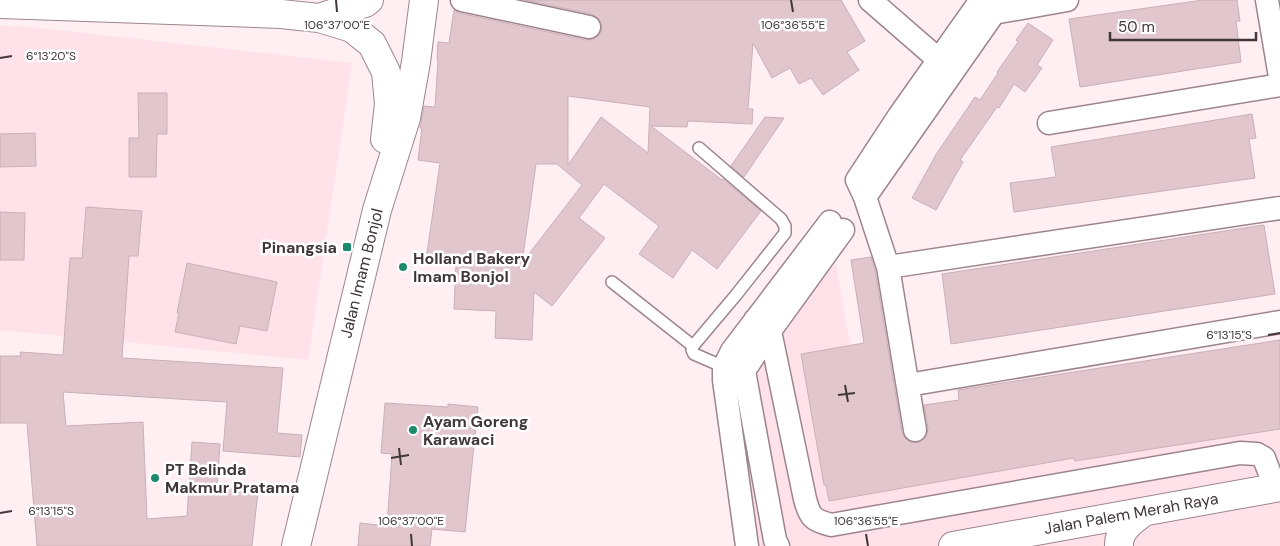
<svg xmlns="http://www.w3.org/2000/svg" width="1280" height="546" viewBox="0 0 1280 546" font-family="'DM Sans',sans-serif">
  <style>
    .built { fill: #ffe2e9 }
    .building { fill: #e1c7cd; stroke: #cab0b6; fill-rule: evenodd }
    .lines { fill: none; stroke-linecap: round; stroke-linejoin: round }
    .service-casing { stroke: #9d858b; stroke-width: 14 }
    .minor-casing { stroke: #9d858b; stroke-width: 25 }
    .tertiary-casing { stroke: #9d858b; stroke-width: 30 }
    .primary-casing { stroke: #9d858b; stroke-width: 30 }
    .service { stroke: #fff; stroke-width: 11 }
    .minor { stroke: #fff; stroke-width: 22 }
    .tertiary { stroke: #fff; stroke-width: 28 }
    .primary { stroke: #fff; stroke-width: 28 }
    .ticks { fill: none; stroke: #413639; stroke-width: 2 }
    .poi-dot { fill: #1b8a69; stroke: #fff; stroke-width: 2 }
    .labels { text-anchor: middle; stroke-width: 5; stroke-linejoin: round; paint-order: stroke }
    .poi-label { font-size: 16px; font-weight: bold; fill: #413639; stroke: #fff; text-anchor: start }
    .street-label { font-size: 16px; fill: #413639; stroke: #fff }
    .ticks-label { font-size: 12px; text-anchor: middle; fill: #413639; stroke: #fff; stroke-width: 5; stroke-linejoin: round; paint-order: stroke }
  </style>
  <rect width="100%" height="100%" fill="#ffeff2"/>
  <!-- built -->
  <path class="built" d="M0 26 30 27 352 63 308 360 0 330Z
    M836 264 868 448 1280 379V546H743L715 384Z"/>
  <!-- building -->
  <path class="building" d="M525 0H841L865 41 847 52 859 70 823 95 811 78 799 84 790 68 772 78 753 43 748 109H753L752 124 688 121 687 127 651 126 722 180 723 179 761 211 717 269 692 250 673 278 639 254 659 226 604 184 579 218 605 238 552 306 534 292 532 340 495 338 496 311 454 309 456 264 426 260 440 163 418 160 422 128H420L424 106 435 107 438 60 437 59 438 42 449 43 454 10 459 13 586 40 594 39 598 36 602 30 601 22 598 18 592 14ZM568 96 650 107 648 153 601 117 568 165ZM536 164H557L582 185 522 263Z
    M1203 0H1237L1240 21H1236L1241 62 1080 87 1069 19Z
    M1028 23 1053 40 1037 65 1042 68 1025 92 1014 84 999 108 997 107 960 160 963 162 936 210 912 198 937 153 975 97 980 100 998 73 997 72 1018 42 1016 40Z
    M138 93H167V134H157L156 177H129V138H139Z
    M1252 114 1256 138 1249 139 1255 178 1014 212 1010 183 1056 177 1051 147Z
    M765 117 784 118 744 177 731 166Z
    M35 133 36 166 0 167V134Z
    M86 207 142 211 138 256H129L122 358 283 368 277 433 302 435 300 457 223 451 227 402 63 392 66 426 143 422 147 519 187 516 192 442 220 444 217 487 258 492 252 546H37L27 423H0V356H21L20 352 63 355 70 258H82Z
    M0 212 25 213 24 260H0Z
    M1264 225 1275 294 951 344 942 274Z
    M871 257 875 270 902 432 905 438 910 442 917 443 923 440 927 434 928 428 924 405 959 400 958 390 1280 340V429L1075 461 1074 458 829 501 826 485H824L801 354 864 343 851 260Z
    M187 263 277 282 267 331 240 326 236 344 175 332 179 313H177Z
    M385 403 448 407V404L478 407 465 532 432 529 430 546H358L360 523 387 526 392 454 381 453Z"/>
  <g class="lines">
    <!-- service casing -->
    <g class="service-casing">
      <path id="service" d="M699 148 781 219 785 226V233L736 295 693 346 692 350 694 354 724 367
        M612 282 693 346"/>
    </g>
    <!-- minor casing -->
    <g class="minor-casing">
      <path id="minor" d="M462 0 589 27
        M870 0 939 60
        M1267 0 1280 77
        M987 11 993 13 1067 0
        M1049 123 1280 85
        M865 197 1003 0
        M888 267 1280 208
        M755 320 770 331 805 499C810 518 813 520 831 525L1240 453 1257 454 1264 458 1275 487
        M908 385 1280 322
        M915 430 888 267 865 197 857 180 899 116 981 0
        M747 546 724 380V367L732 351 830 222
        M778 546 775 540 744 371 770 331 843 230"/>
    </g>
    <!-- tertiary casing -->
    <g class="tertiary-casing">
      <path id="tertiary" d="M953 546 1280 487
        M1119 546C1118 530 1133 520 1144 512"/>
    </g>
    <!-- primary casing -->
    <g class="primary-casing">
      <path id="primary" d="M0 4 281 14 319 18 365 3 369 0
        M319 18 352 28 372 44 386 72 389 104 385 139
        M296 546 377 210 406 118 416 62 424 0"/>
    </g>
    <!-- service -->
    <use href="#service" class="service"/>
    <!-- minor -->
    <use href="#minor" class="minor"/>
    <!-- tertiary -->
    <use href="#tertiary" class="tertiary"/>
    <!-- primary -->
    <use href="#primary" class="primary"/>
  </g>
  <!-- ticks -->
  <path class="ticks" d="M336 0 337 12M791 0 793 12M0 58 12 56M1268 335 1280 333M845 385 848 402M838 395 855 393M399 448 401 465M391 458 409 455M0 513 12 511M411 534 412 546M866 534 868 546"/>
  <!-- markers -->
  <g class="poi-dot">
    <rect x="342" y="242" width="10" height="10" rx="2.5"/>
    <circle cx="403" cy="267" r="5"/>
    <circle cx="413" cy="430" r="5"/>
    <circle cx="155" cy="478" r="5"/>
  </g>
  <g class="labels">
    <!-- poi labels -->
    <g class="poi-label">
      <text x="337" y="253" text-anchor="end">Pinangsia</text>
      <text x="413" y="264">Holland Bakery<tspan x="413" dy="18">Imam Bonjol</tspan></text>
      <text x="423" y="427">Ayam Goreng<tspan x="423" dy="18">Karawaci</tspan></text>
      <text x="165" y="475">PT Belinda<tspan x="165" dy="18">Makmur Pratama</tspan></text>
    </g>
    <!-- street labels -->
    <g class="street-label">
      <text transform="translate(361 273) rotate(-76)" y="6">Jalan Imam Bonjol</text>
      <text transform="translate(1131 513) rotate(-10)" y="6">Jalan Palem Merah Raya</text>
    </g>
  </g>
  <g class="ticks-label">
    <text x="337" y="29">106°37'00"E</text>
    <text x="793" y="29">106°36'55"E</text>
    <text x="51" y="60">6°13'20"S</text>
    <text x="1229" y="339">6°13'15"S</text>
    <text x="51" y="515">6°13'15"S</text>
    <text x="411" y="525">106°37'00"E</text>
    <text x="866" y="525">106°36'55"E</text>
  </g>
  <!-- scale -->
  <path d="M1110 32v8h146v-8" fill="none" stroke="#413639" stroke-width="2.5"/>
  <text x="1118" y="32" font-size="15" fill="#413639" stroke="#ffffff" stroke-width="4" paint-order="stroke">50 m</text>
</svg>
